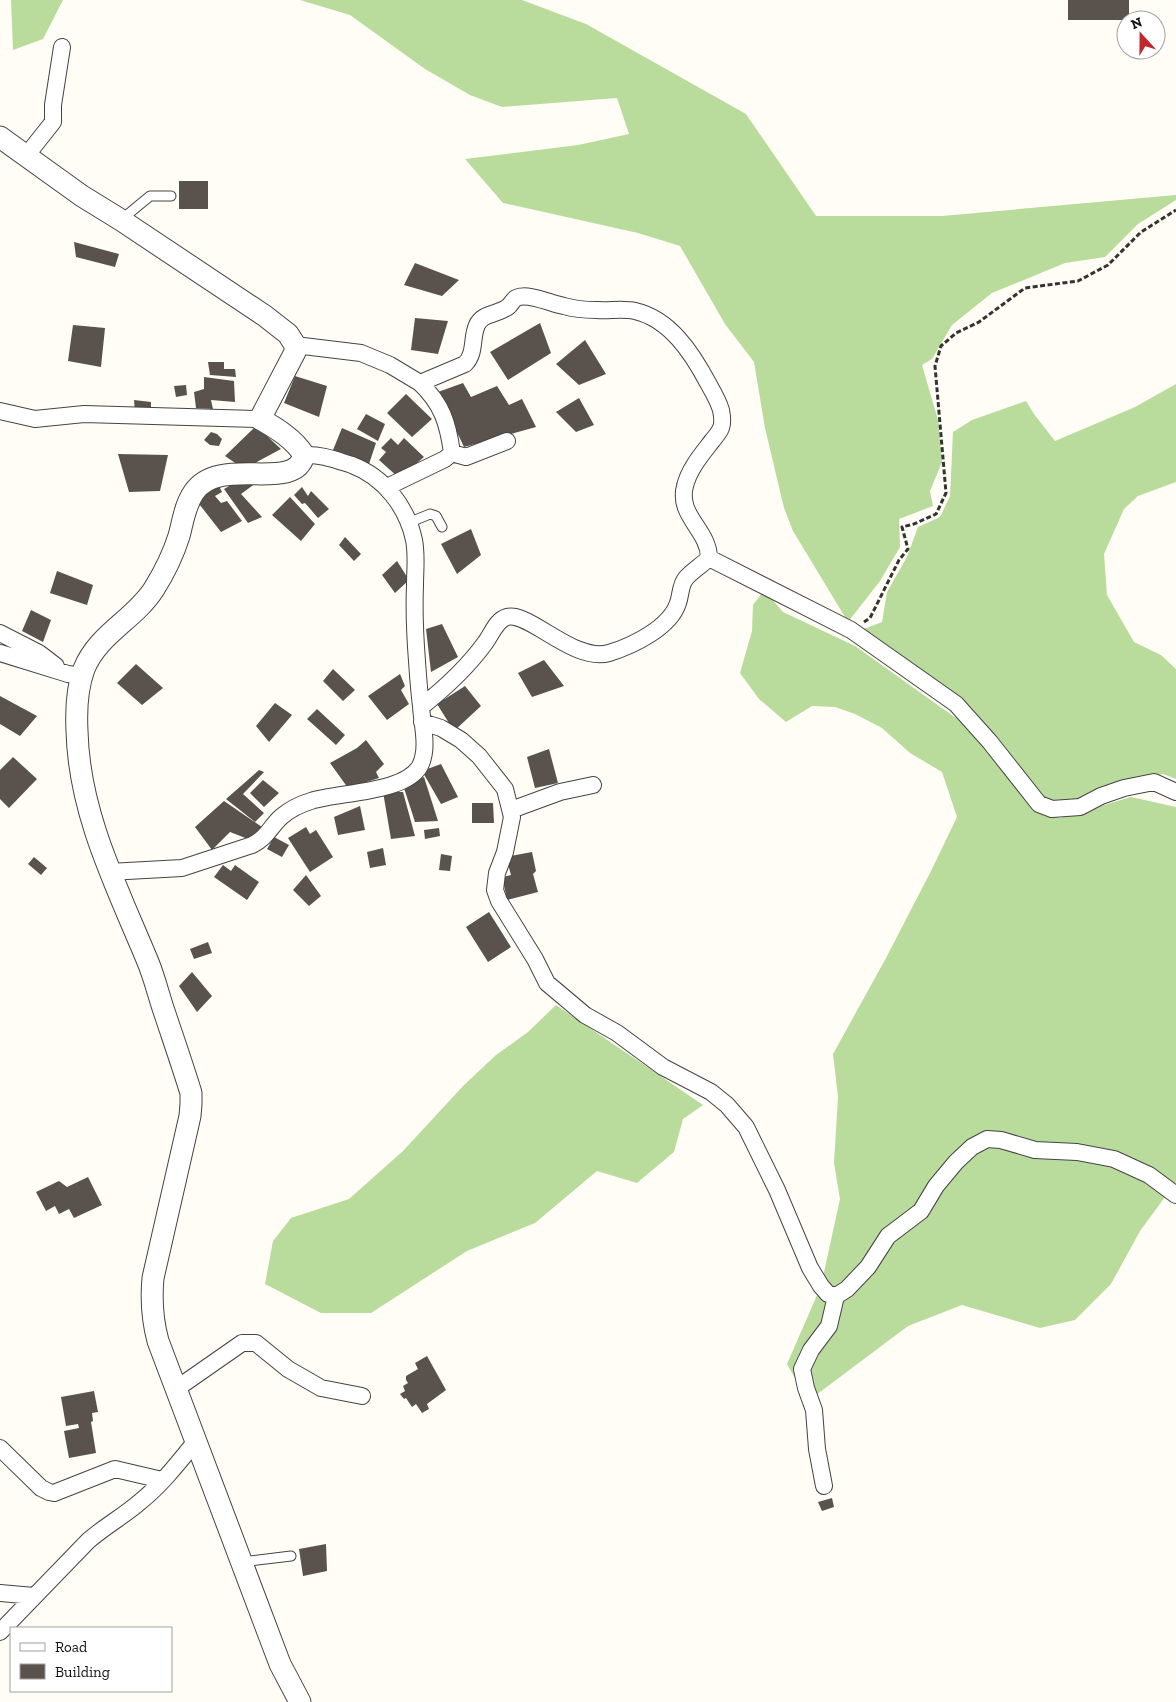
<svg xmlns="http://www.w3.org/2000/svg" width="1176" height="1702" viewBox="0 0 1176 1702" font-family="'Zilla Slab',serif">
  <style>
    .forest { fill: #b9dc9c }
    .building { fill: #5a524d }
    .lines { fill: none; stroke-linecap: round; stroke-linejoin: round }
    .service-casing { stroke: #444; stroke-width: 11 }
    .minor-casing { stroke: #444; stroke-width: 18 }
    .tertiary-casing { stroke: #444; stroke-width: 23 }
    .path { stroke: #333; stroke-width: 3; stroke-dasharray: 5 2.5; stroke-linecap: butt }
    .service { stroke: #fff; stroke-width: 9 }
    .minor { stroke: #fff; stroke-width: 16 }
    .tertiary { stroke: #fff; stroke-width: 21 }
  </style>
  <rect width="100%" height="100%" fill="#fffdf5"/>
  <!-- forest -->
  <path class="forest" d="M11 0H63L43 39 13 50Z
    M300 0H522L586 24 746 114 816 216H942L1176 195V200L1138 224 1105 257 1065 263 992 293 952 325 932 359 922 365 938 420 942 462 930 491 933 506 899 519 900 547 880 581 848 622 793 531 784 508 765 428 754 362 725 324 680 246 638 233 503 203 465 159 578 145 629 134 617 98 502 107 470 95 425 69 350 15Z
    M1176 384V482L1138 496 1124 509 1104 554 1107 595 1134 642 1161 655 1176 669V779L1163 774 1122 780 1093 793 1068 803H1043L994 745 861 630 882 622 887 592 907 557 918 527 940 517 950 496 953 432 972 420 1026 401 1034 414 1055 441 1135 407Z
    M762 593 770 597 783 612 855 646 963 723 1039 811 1060 818 1131 797 1176 807V1182L1140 1231 1111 1284 1075 1320 1040 1328 962 1305 908 1326 808 1401 787 1364 821 1286 840 1199 834 1163 838 1097 833 1054 886 958 932 869 957 817 942 772 910 753 882 728 855 714 835 707 812 706 786 722 759 699 740 673 752 631 753 605Z
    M556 1005 703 1105 683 1119 674 1152 637 1183 597 1171 535 1223 467 1251 371 1313H321L265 1284 273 1241 291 1218 349 1199 403 1151 464 1085 496 1055 528 1032Z"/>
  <!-- building -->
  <path class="building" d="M1068 0H1129V20H1068Z
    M179 181H208V209H179Z
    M74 242 119 254 115 267 76 257Z
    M415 263 459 280 442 296 404 285Z
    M415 318 448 321 438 354 411 350Z
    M540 323 551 353 508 380 490 352Z
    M73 325 105 328 101 367 68 361Z
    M585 340 606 374 579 385 556 364Z
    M208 362H224V369H235L236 377 210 375Z
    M295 376 327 386 319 417 284 403Z
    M204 377 234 381 235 402 211 400 213 409 196 408 194 392 204 389Z
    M463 383 471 397 497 386 509 405 522 399 536 427 464 447 438 392Z
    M186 385 187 395 176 397 174 386Z
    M406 394 432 419 412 437 387 413Z
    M579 398 594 425 576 432 556 412Z
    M134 400 151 402V411L135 412Z
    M366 414 385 424 378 441 357 429Z
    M256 426 281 449 244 469 225 456Z
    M342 428 376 443 368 467 333 450Z
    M211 432 217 434 222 439 219 446 210 445 204 440Z
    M391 438 398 445 404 438 424 457 399 478 379 460 386 452 381 448Z
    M118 454 168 455 160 491 129 492Z
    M247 476 256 483 241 494 262 517 248 523 224 489Z
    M218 484 222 492 215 496 221 503 227 501 242 521 221 532 196 500Z
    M302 487 308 496 311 491 329 509 318 518 305 503 302 504 294 495Z
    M290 497 315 524 301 541 272 515Z
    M471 529 481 555 457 574 441 544Z
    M345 537 361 554 354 561 339 545Z
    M397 561 409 580 395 593 382 575Z
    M57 571 93 585 87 605 50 593Z
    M31 610 51 620 43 642 22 631Z
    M442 624 458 657 431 672 426 629Z
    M544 660 564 686 532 697 518 673Z
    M136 664 163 688 142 705 117 683Z
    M333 669 355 690 343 701 323 681Z
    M400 674 405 686 401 690 409 704 387 720 368 696Z
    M465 686 481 706 454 731 437 704Z
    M0 696 37 716 20 736 0 724Z
    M275 703 292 715 269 742 256 726Z
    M317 709 345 735 336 745 307 719Z
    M366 740 384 764 376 772 379 778 348 788 330 763 357 748Z
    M549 749 558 783 535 788 527 757Z
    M13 757 37 779 9 808 0 799V770Z
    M441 764 458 797 441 804 422 771Z
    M259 770 264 772 243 794 264 813 255 822 226 799Z
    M424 777 438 821 415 822 403 785Z
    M263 780 279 793 264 807 250 793Z
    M383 792H403L415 836 391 839Z
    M224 801 262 827 248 839 230 832 212 850 195 827Z
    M472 803H493L494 823H472Z
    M360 806 365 830 338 835 334 817Z
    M306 827 310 834 316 830 333 857 310 872 288 838Z
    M439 828 440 836 425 839 424 830Z
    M274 837 289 845 282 857 267 849Z
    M383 848 386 865 370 868 367 852Z
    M532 852 536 871 533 874 538 892 507 900 504 885 499 878 511 875 506 857Z
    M441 854 452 856 450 871 439 870Z
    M34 857 47 868 41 875 28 864Z
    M223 865 231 871 235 865 259 882 247 900 214 877Z
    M306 875 321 896 309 906 293 890Z
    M489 912 511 947 488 962 466 927Z
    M208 942 212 953 194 959 190 949Z
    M192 972 212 996 197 1012 179 986Z
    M88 1177 102 1205 74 1218 69 1209 59 1214 55 1206 46 1211 36 1192 59 1181 67 1187Z
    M427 1356 446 1390 427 1404 429 1409 422 1413 416 1404 412 1407 406 1398 404 1399 400 1394 405 1391 403 1386 408 1383 406 1380V1376L418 1369 415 1363Z
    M94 1391 98 1412 92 1413 93 1421 91 1422 96 1453 69 1458 64 1431 79 1428 78 1424 66 1426 61 1397Z
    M832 1498 834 1507 822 1511 818 1502Z
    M326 1544 327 1571 303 1576 299 1549Z"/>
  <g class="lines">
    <!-- service casing -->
    <g class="service-casing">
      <path id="service" d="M121 220 150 196H171
        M408 523 430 514 436 516 442 527
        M242 1562 291 1556"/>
    </g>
    <!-- minor casing -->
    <g class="minor-casing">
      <path id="minor" d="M26 156 53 122V105L62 47
        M295 345 361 353 390 365 420 383 465 364C476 353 471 338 477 325 483 312 499 315 509 306 511 304 513 300 516 298 528 292 551 304 564 306 574 309 586 310 597 310 610 311 623 308 635 311 670 319 692 353 708 383 713 392 718 400 721 410 722 415 723 423 721 428 719 433 715 437 712 441 702 454 689 469 685 486 677 516 709 530 709 558L851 630 956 704 990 742 1039 804 1052 809 1080 807 1101 796 1124 788 1154 782 1176 792
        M0 411 35 419 84 414 260 419
        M452 453 466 457 507 441
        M387 487 445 459 452 453C448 423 442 404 420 383
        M0 633 39 653 56 666
        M0 653 68 674 83 676
        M421 707C445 688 467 668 485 643 492 634 496 620 507 617 529 611 574 663 609 653 632 646 670 628 678 603 681 595 680 585 686 578 692 571 702 565 709 558
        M422 722 441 728 461 740 479 756 505 789 512 817 505 852 497 873 495 890 499 901 535 959 547 983 585 1015 617 1033 663 1067 711 1092 727 1105 746 1127 777 1190 810 1268 821 1286 828 1294 836 1296 847 1289 868 1267 888 1236 921 1211 936 1186 956 1162 972 1147 987 1139 1001 1140 1035 1150 1077 1152 1114 1159 1149 1175 1176 1195
        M511 810 560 792 593 785
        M109 872 182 868 252 845C267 838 270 827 281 817 289 810 301 804 311 801 339 792 405 793 420 766 429 748 422 725 421 706 419 691 418 676 417 661 415 636 414 610 415 585 415 570 417 555 414 540 407 507 384 477 352 465 336 460 321 454 304 455
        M176 1389 242 1343H256L288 1369 321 1388 362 1396
        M0 1448 41 1488 49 1492 54 1493 115 1469 162 1480
        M824 1486 817 1449 814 1410 806 1388 802 1369 811 1350 829 1326 836 1296
        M0 1593 34 1596
        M0 1632 88 1541C105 1526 124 1516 141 1501 162 1484 179 1462 196 1441"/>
    </g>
    <!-- tertiary casing -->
    <g class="tertiary-casing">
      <path id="tertiary" d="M0 137 82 196 121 220 265 316 288 334 295 345V352L260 419C276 428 294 439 304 455 295 494 220 454 194 492 185 505 183 521 179 536 173 555 164 573 154 589 135 619 98 634 84 669 77 688 76 711 77 731 79 814 117 887 148 962 155 979 159 997 165 1014 174 1041 183 1067 191 1093V1104L190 1116 153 1278C151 1300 152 1319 158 1341L280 1664 300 1702"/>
    </g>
    <!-- path -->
    <path class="path" d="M864 622 870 618 899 560 908 549 902 527 914 524 936 514 946 493 935 366 941 346 956 333 979 322 1025 288 1078 281 1108 265 1141 232 1176 210"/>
    <!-- service -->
    <use href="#service" class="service"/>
    <!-- minor -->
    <use href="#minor" class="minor"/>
    <!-- tertiary -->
    <use href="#tertiary" class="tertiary"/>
  </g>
  <!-- legend -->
  <rect x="10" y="1627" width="162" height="65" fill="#ffffff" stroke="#a0a0a0"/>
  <rect x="20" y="1643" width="25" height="8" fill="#ffffff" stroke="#a0a0a0"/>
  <text x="55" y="1652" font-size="15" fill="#111111">Road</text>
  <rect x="20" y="1664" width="25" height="15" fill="#5a524d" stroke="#a0a0a0"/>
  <text x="55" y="1677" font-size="15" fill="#111111">Building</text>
  <!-- north arrow -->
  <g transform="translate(1141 35) rotate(339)"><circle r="24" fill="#ffffff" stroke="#a0a0a0"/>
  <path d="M0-4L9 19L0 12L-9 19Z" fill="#c4262e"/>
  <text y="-8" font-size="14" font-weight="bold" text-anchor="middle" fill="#111111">N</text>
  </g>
</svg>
